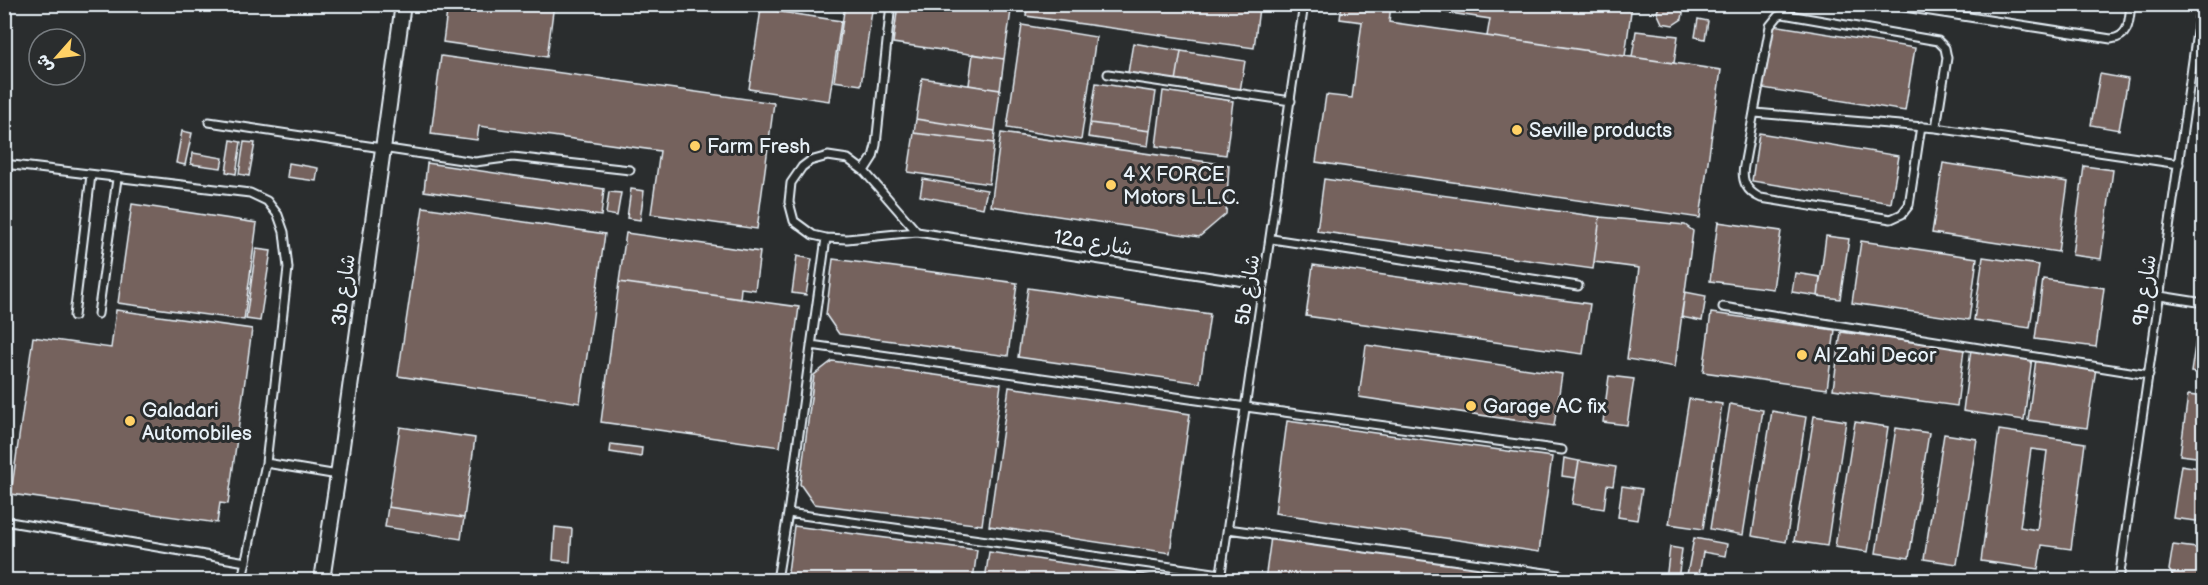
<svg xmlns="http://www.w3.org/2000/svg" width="2208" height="585" viewBox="0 0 2208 585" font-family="'Balsamiq Sans','Playpen Sans Arabic',sans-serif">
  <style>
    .building { fill: #74625d; stroke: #e8f1f8; stroke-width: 1.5; fill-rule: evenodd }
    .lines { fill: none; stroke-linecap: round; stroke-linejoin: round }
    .lane-casing { stroke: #e8f1f8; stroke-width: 11 }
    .street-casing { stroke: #e8f1f8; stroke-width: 18 }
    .lane { stroke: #2a2d2e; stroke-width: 7 }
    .street { stroke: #2a2d2e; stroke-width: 14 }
    .poi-dot { fill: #ffd166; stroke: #2a2d2e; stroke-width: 2 }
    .labels { text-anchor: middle; stroke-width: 6; stroke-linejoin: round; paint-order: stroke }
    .poi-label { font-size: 20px; fill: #e8f1f8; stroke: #2a2d2e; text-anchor: start }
    .street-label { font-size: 20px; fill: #e8f1f8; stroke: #2a2d2e }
  </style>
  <rect width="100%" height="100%" fill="#2a2d2e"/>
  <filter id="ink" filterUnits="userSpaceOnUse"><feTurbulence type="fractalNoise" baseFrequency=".0167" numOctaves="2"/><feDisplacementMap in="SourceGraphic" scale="12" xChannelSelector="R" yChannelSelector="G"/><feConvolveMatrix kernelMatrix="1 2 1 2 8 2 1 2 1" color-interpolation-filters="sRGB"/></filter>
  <g filter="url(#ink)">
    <!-- building -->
    <path class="building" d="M448 4H554L547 57 443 42Z
      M845 4H873L861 85 834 81Z
      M898 4H1012L1004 59 893 43Z
      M1028 4H1233L1259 8 1254 48 1026 16Z
      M1342 4 1391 5 1389 22 1721 70 1700 218 1316 162 1326 95 1352 98 1362 22 1340 19Z
      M1438 4H1632L1625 56 1487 36 1490 19 1437 11Z
      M1660 4H1680L1683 13 1682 19 1673 25 1662 23 1657 12Z
      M761 9 841 21 829 101 749 89Z
      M1698 19 1708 21 1705 39 1695 37Z
      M1022 25 1096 37 1081 140 1007 128Z
      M1773 25 1915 48 1905 111 1763 88Z
      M1636 31 1678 36 1674 63 1632 57Z
      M1133 43 1181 51 1176 81 1128 73Z
      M1181 51 1245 61 1240 91 1176 81Z
      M973 54 1004 59 1000 90 969 85Z
      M441 56 774 103 757 229 651 214 660 151 479 126 477 140 431 134Z
      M2100 74 2128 79 2119 130 2091 125Z
      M922 78 1000 90 995 131 916 119Z
      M1096 83 1156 92 1150 131 1090 123Z
      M1163 91 1233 101 1226 155 1156 146Z
      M916 119 995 131 994 143 914 133Z
      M1090 123 1150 131 1148 146 1088 137Z
      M182 131 192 133 185 165 176 163Z
      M914 133 994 143 989 184 908 172Z
      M1001 133 1229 165 1226 214 1199 237 991 206Z
      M1759 133 1899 156 1891 203 1752 181Z
      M231 140 241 142 236 174 226 172Z
      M244 142 255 143 249 176 239 174Z
      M193 153 223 158 221 168 191 164Z
      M289 163 318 168 316 181 287 177Z
      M427 163 604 189 601 216 424 191Z
      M1943 163 2068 182 2058 252 1932 233Z
      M2084 166 2113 170 2101 259 2072 255Z
      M923 179 987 190 983 208 920 196Z
      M1324 179 1600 217 1593 269 1317 231Z
      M631 189 644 191 640 220 627 218Z
      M609 192 621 193 617 216 606 214Z
      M132 204 257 223 244 320 118 303Z
      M423 207 605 234 580 403 398 376Z
      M1600 217 1685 225 1693 231 1675 367 1627 359 1639 268 1594 262Z
      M1718 222 1781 231 1773 289 1710 281Z
      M626 233 760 252 755 290 741 288 740 299 619 282Z
      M1826 236 1849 239 1840 299 1818 296Z
      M1861 241 1977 258 1969 320 1852 303Z
      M256 249 271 251 260 321 246 319Z
      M797 256 812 259 806 295 792 293Z
      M1983 257 2039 265 2030 328 1974 320Z
      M833 259 1017 283 1008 356 839 334 826 315Z
      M1313 265 1590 304 1583 354 1306 316Z
      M1795 273 1820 277 1818 296 1792 292Z
      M2043 279 2104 288 2096 347 2035 339Z
      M619 282 799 307 780 447 601 422Z
      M1028 288 1210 314 1200 383 1018 357Z
      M1685 292 1706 296 1702 321 1681 317Z
      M116 310 252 329 228 504 220 503 217 523 11 494 33 337 111 348Z
      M1711 313 1835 330 1827 389 1703 372Z
      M2200 313H2204V374L2191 372Z
      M1841 332 1964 349 1957 406 1833 389Z
      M1366 345 1562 374 1554 426 1359 397Z
      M1971 349 2032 357 2024 420 1963 411Z
      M2036 359 2096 368 2087 428 2028 420Z
      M832 361 1001 384 982 525 814 504 800 484 814 375Z
      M1609 376 1634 379 1627 425 1603 422Z
      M1009 387 1190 414 1170 553 989 526Z
      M2188 395 2204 397V458L2180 455Z
      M1689 399 1722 404 1703 529 1669 524Z
      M1730 404 1763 410 1743 535 1710 529Z
      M1772 411 1806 417 1786 542 1752 536Z
      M1814 416 1846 421 1827 546 1794 541Z
      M1287 421 1552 457 1539 552 1275 513Z
      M1855 422 1888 427 1868 552 1835 547Z
      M400 427 475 438 464 518 388 507Z
      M1896 428 1929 433 1909 558 1876 553Z
      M1999 430 2085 443 2071 549 2042 545 2038 569 1981 561ZM2031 449 2047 451 2037 530 2020 527Z
      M1944 434 1977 439 1957 564 1924 559Z
      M611 444 642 448 641 457 610 452Z
      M4 451 12 452 7 487H4Z
      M1564 458 1579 461 1576 478 1562 476Z
      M1579 461 1616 467 1613 486 1607 485 1604 509 1572 504Z
      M2181 465 2204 469V522L2173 518Z
      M1622 486 1642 489 1637 520 1618 517Z
      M388 507 464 518 461 539 385 527Z
      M794 526 977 550 973 580H787Z
      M555 527 572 529 570 562 553 560Z
      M1271 537 1532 575 1531 580H1265Z
      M1694 538 1727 544 1725 556 1703 552 1698 580H1686Z
      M2173 545 2204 549V580H2176L2169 570Z
      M1670 547 1682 549 1678 580H1666Z
      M989 552 1165 578V580H985Z"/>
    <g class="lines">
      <!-- lane casing -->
      <g class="lane-casing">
        <path id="lane" d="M1885 4 2111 39C2130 37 2129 20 2131 4
          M1108 74 1291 101
          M1755 113 1936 128 2179 164
          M209 122 475 162 513 157 630 170
          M1921 126 1909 205 1902 214 1891 219 1761 198C1747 192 1741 181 1744 166L1770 26 1778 16 1783 14 1938 41 1945 48 1947 58 1936 128
          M4 164 250 193 267 201 278 215 284 232 288 268 266 463 242 580
          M864 171 873 157 876 145 891 4
          M917 232 864 171 848 159 828 156 810 161 802 167 791 183 789 202 794 221 813 235 826 238 847 239 917 232 1264 285
          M1272 239 1578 286
          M2160 296 2204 303
          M1723 307 2149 375
          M98 314 117 179
          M74 316 91 175
          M811 345 1246 407 1562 450
          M266 463 338 475
          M788 513 1221 574
          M4 521 246 562
          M1228 529 1560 575
          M777 580 788 513 826 238
          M1220 580 1304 4
          M2119 580 2201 4"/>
      </g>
      <!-- street casing -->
      <g class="street-casing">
        <path id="street" d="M322 580 338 475 403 4"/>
      </g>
      <!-- lane -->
      <use href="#lane" class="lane"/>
      <!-- street -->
      <use href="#street" class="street"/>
    </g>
  </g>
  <!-- markers -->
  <g class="poi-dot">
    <circle cx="1517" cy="130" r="6"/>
    <circle cx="695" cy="146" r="6"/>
    <circle cx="1111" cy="185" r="6"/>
    <circle cx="1802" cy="355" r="6"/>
    <circle cx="1471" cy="406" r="6"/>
    <circle cx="130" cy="421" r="6"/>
  </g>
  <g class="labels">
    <!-- poi labels -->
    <g class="poi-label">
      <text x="1529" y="137">Seville products</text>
      <text x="707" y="153">Farm Fresh</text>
      <text x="1123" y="181">4 X FORCE<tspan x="1123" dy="23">Motors L.L.C.</tspan></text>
      <text x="1814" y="362">Al Zahi Decor</text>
      <text x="1483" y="413">Garage AC fix</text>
      <text x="142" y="417">Galadari<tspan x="142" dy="23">Automobiles</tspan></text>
    </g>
    <!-- street labels -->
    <g class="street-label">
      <text transform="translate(1093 242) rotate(9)" y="7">12a شارع</text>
      <text transform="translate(343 290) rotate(-82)" y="7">3b شارع</text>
      <text transform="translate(1247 290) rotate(-81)" y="7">5b شارع</text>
      <text transform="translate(2144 290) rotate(-82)" y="7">9b شارع</text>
    </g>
  </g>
  <!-- margin -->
  <rect width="2208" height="585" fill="none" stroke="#2a2d2e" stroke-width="24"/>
  <rect x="12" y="12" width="2184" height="561" fill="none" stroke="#e8f1f8" stroke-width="2" filter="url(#ink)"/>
  <!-- north arrow -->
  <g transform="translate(57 57) rotate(242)"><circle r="28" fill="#2a2d2e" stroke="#767b7f" stroke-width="1.5"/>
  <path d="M0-4.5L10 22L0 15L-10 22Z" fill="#ffd166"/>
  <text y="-9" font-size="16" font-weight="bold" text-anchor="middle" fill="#e8f1f8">ش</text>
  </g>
</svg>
